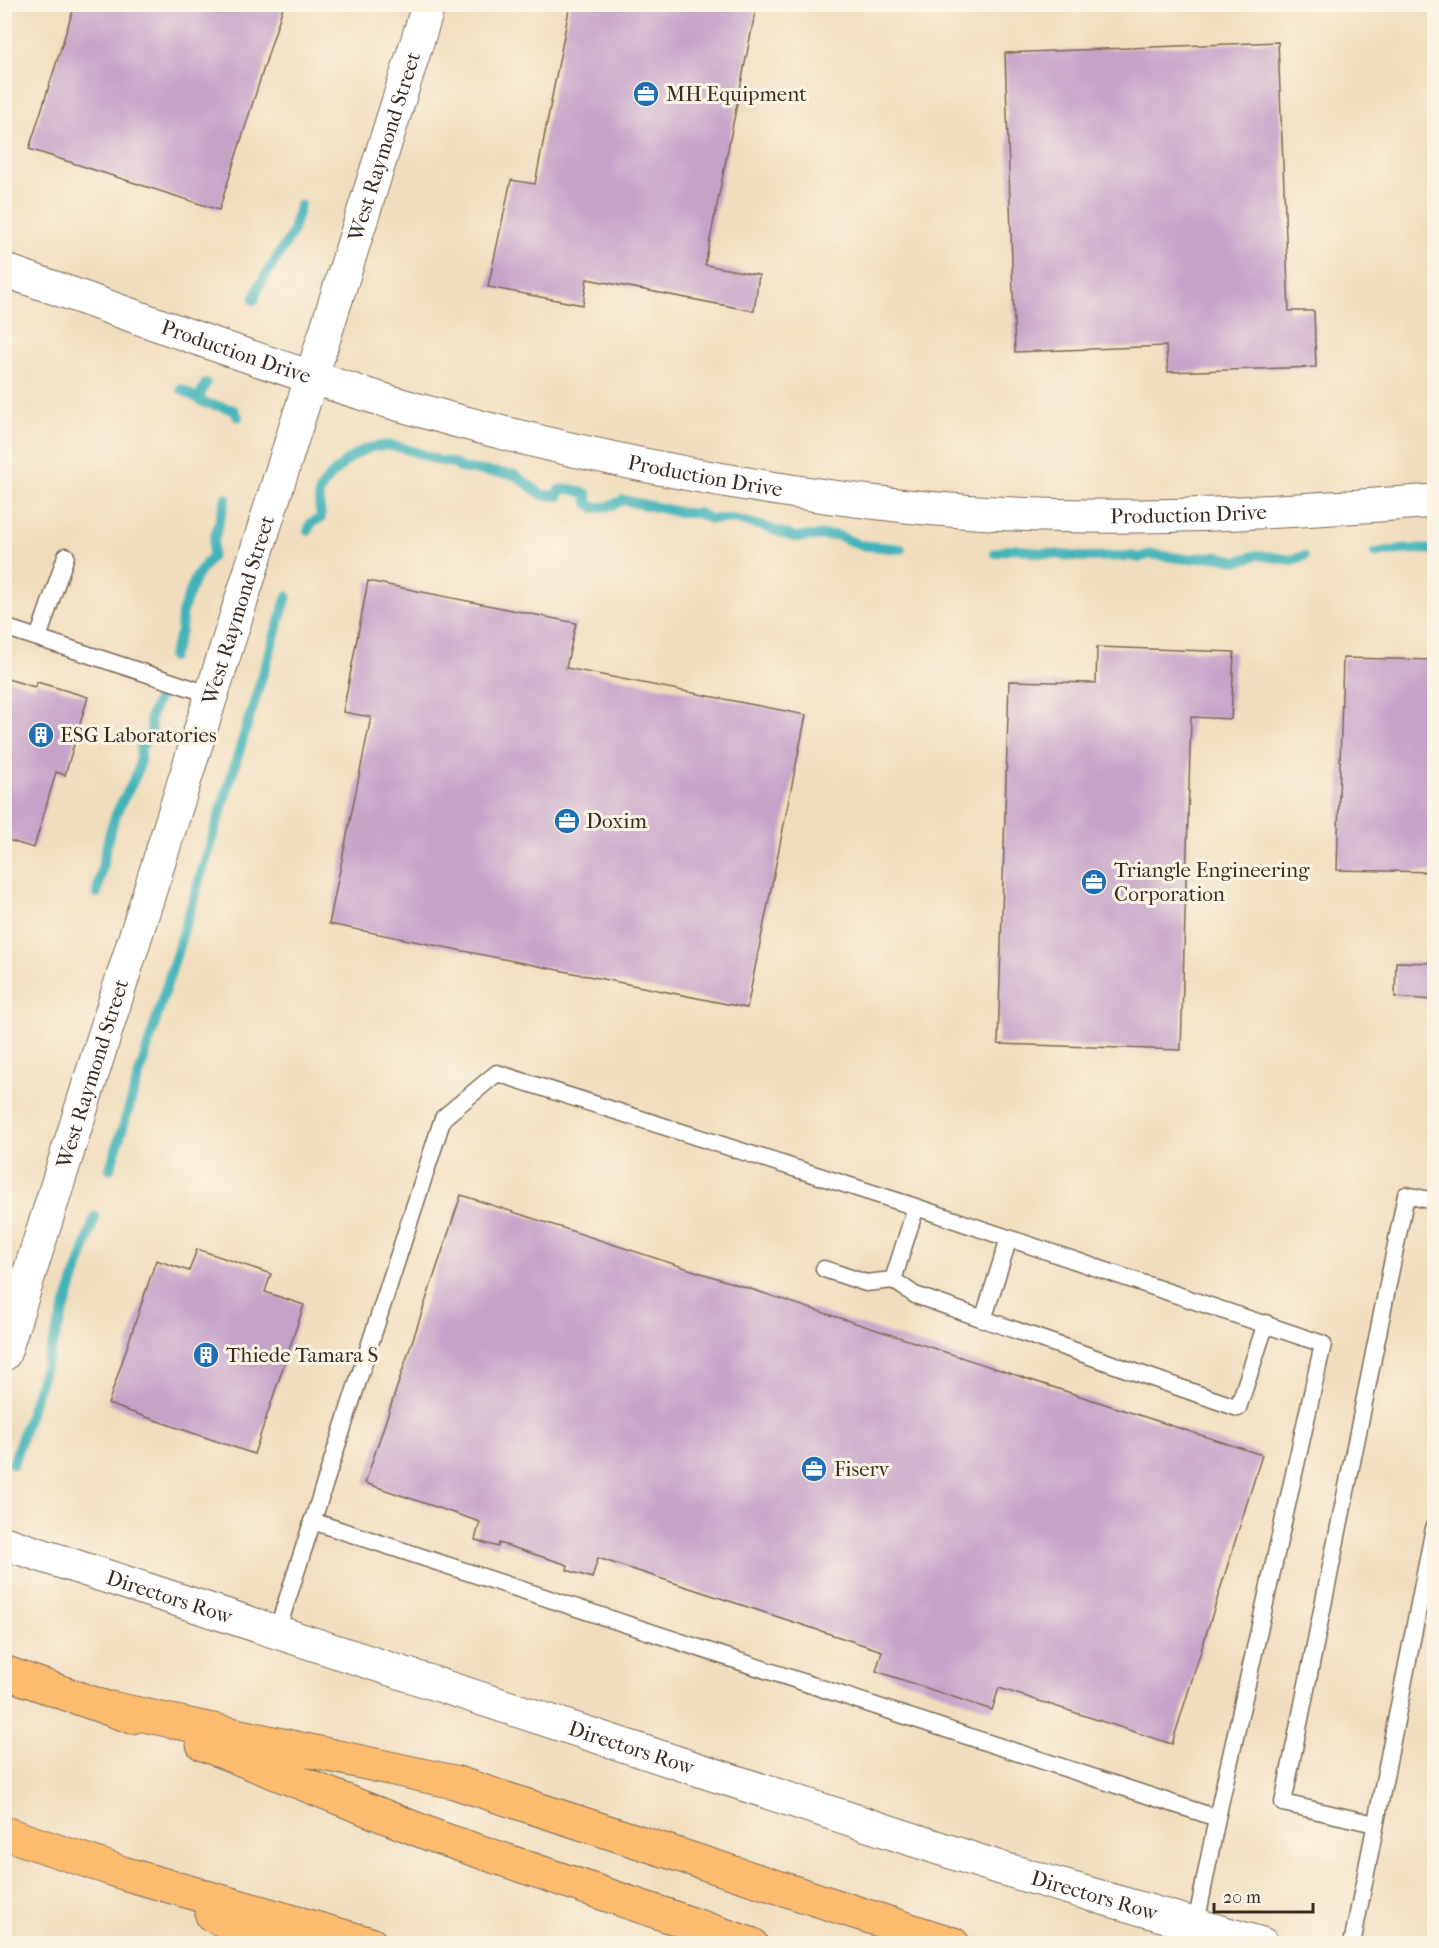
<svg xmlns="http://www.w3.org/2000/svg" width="1439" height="1948" viewBox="0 0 1439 1948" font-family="'IM FELL French Canon',serif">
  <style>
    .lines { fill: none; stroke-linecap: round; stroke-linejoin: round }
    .stream { stroke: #42b3b9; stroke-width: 10 }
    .building { fill: #c5a2c8 }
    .service-casing { stroke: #7a6956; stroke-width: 19 }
    .minor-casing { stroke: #7a6956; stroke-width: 35 }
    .motorway-casing { stroke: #7a6956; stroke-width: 35 }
    .service { stroke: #fff; stroke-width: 16 }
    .minor { stroke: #fff; stroke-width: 33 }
    .motorway { stroke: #febc70; stroke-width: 33 }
    .labels { text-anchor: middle; stroke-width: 6; stroke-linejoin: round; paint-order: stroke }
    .poi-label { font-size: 21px; fill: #3b2a1e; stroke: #fcf5e5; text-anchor: start }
    .street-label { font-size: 21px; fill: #3b2a1e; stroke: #fcf5e5 }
  </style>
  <rect width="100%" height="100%" fill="#fcf5e5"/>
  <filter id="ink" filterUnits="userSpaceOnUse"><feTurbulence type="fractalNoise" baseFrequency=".0167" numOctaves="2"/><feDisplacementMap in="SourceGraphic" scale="12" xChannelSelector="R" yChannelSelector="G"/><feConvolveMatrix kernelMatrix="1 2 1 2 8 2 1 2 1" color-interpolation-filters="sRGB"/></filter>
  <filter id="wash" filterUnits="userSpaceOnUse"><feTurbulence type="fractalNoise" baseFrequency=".008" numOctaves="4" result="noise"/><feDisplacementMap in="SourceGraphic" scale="24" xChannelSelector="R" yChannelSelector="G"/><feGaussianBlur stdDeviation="1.35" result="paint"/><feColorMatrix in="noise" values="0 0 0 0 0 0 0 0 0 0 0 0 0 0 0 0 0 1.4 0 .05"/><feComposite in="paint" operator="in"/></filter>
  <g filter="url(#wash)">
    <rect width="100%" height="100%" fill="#f0ddbd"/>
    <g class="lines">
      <!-- stream -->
      <path class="stream" d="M254 300 259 286 292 234 300 205
        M181 389 205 403 234 410 238 417
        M199 397 206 383
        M308 531 311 523 321 518C321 511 318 502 319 495 321 485 331 475 338 469 371 435 396 444 434 459 443 463 453 460 460 468L515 475 542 495 559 496V490L571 489 587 494 588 503 594 508 610 506 623 500 683 513H698L710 519H732L762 526 794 537 837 535 859 545 901 549
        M995 553 1016 548 1032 552 1082 557 1133 556 1138 558 1150 554 1186 559 1217 556 1238 561 1257 555 1292 560 1304 556
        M1375 553C1395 550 1415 548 1434 550
        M172 657 181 631 182 612 196 577 212 556 214 540 226 498
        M97 893C102 869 106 843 114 820 124 790 141 782 141 747L152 734 150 719 158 698
        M110 1169 287 596
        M13 1464 95 1217"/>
    </g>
    <g id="blocks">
      <!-- building -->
      <path class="building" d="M75 4H284L219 210 29 149Z
        M570 5H737L756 8 705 265 759 275 754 311 587 279 583 305 488 287 511 180 535 184Z
        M1278 42 1289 311H1314L1316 367 1168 372 1166 346 1015 352 1005 53Z
        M368 581 576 623 566 668 806 715 747 1008 329 924 371 717 343 712Z
        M1097 647 1234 652 1231 719 1191 717 1181 1050 998 1044 1009 681 1096 683Z
        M1343 658 1434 660V872L1337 870Z
        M4 678 35 687 37 682 88 697 65 775 56 772 34 848 4 839Z
        M1396 962 1434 963V1000L1395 997Z
        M461 1195 1262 1455 1172 1744 999 1688 992 1710 876 1671 882 1651 598 1558 592 1578 567 1570 568 1565 499 1543 498 1547 475 1540 480 1522 365 1483Z
        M197 1249 271 1274 265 1292 304 1305 254 1454 108 1404 156 1260 189 1271Z"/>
    </g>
  </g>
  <g filter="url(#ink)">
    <use href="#blocks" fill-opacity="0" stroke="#7a6956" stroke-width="1.5"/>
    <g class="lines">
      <!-- service casing -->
      <g class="service-casing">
        <path id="service" d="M4 627 212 695
          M38 638 66 556
          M824 1269 866 1283 893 1280 915 1295 1238 1408 1266 1323
          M893 1280 916 1207
          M983 1320 1009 1238
          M312 1521 1217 1818
          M277 1631 443 1118 497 1073 916 1207 1323 1344 1217 1818 1196 1924
          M1375 1824 1283 1803 1406 1195 1434 1201
          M1352 1944 1434 1528"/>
      </g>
      <!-- minor casing -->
      <g class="minor-casing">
        <g id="minor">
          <path id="s1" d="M4 270C132 315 258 362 387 401 556 451 731 487 906 506 1082 525 1258 514 1434 501"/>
          <path id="s2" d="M4 1354 429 4"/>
          <path id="s3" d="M4 1543 997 1867 1262 1944"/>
        </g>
      </g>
      <!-- motorway casing -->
      <g class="motorway-casing">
        <path id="motorway" d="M4 1672 132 1717
          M111 1708 454 1782 953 1944
          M203 1744 434 1836 751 1944
          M4 1833 123 1873 371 1944
          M212 1915 273 1944"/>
      </g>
      <!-- service -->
      <use href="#service" class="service"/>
      <!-- minor -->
      <use href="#minor" class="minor"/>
      <!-- motorway -->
      <use href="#motorway" class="motorway"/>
    </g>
  </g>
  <!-- icons -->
  <defs>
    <g id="office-disc" transform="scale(1.35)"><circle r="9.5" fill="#1f6fb2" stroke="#fcf5e5"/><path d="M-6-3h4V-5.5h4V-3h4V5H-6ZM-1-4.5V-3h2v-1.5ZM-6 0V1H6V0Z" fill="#fff"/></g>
    <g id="building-disc" transform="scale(1.35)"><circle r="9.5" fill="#1f6fb2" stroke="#fcf5e5"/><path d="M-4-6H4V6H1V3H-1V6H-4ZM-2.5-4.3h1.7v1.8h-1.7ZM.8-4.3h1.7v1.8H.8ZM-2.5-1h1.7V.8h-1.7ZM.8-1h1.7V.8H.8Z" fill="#fff"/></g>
  </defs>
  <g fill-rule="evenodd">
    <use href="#office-disc" x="646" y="94"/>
    <use href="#building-disc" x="41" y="735"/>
    <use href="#office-disc" x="567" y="821"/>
    <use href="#office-disc" x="1094" y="882"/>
    <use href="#building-disc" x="206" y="1355"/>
    <use href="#office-disc" x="814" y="1469"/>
  </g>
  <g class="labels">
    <!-- poi labels -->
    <g class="poi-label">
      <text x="666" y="101">MH Equipment</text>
      <text x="60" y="742">ESG Laboratories</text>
      <text x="586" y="828">Doxim</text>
      <text x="1114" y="877">Triangle Engineering<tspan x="1114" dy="24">Corporation</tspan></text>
      <text x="226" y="1362">Thiede Tamara S</text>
      <text x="834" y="1476">Fiserv</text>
    </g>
    <!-- street labels -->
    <g class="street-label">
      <text dy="7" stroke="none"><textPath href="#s2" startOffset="1266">West Raymond Street</textPath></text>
      <text dy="7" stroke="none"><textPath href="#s1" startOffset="246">Production Drive</textPath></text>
      <text dy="7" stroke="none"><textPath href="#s1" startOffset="732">Production Drive</textPath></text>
      <text dy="7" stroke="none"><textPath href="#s1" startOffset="1218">Production Drive</textPath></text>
      <text dy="7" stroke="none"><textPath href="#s2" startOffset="780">West Raymond Street</textPath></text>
      <text dy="7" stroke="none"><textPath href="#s2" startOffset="294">West Raymond Street</textPath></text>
      <text dy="7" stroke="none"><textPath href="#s3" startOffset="174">Directors Row</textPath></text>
      <text dy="7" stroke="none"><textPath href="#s3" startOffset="660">Directors Row</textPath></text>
      <text dy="7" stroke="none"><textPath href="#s3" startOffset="1146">Directors Row</textPath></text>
    </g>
  </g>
  <!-- margin -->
  <rect width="1439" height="1948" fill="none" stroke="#fcf5e5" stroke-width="24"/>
  <!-- scale -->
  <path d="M1214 1903v9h99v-9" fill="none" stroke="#3b2a1e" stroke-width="3"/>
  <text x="1223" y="1903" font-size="18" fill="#3b2a1e" stroke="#fcf5e5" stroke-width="4.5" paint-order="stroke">20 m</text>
</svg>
